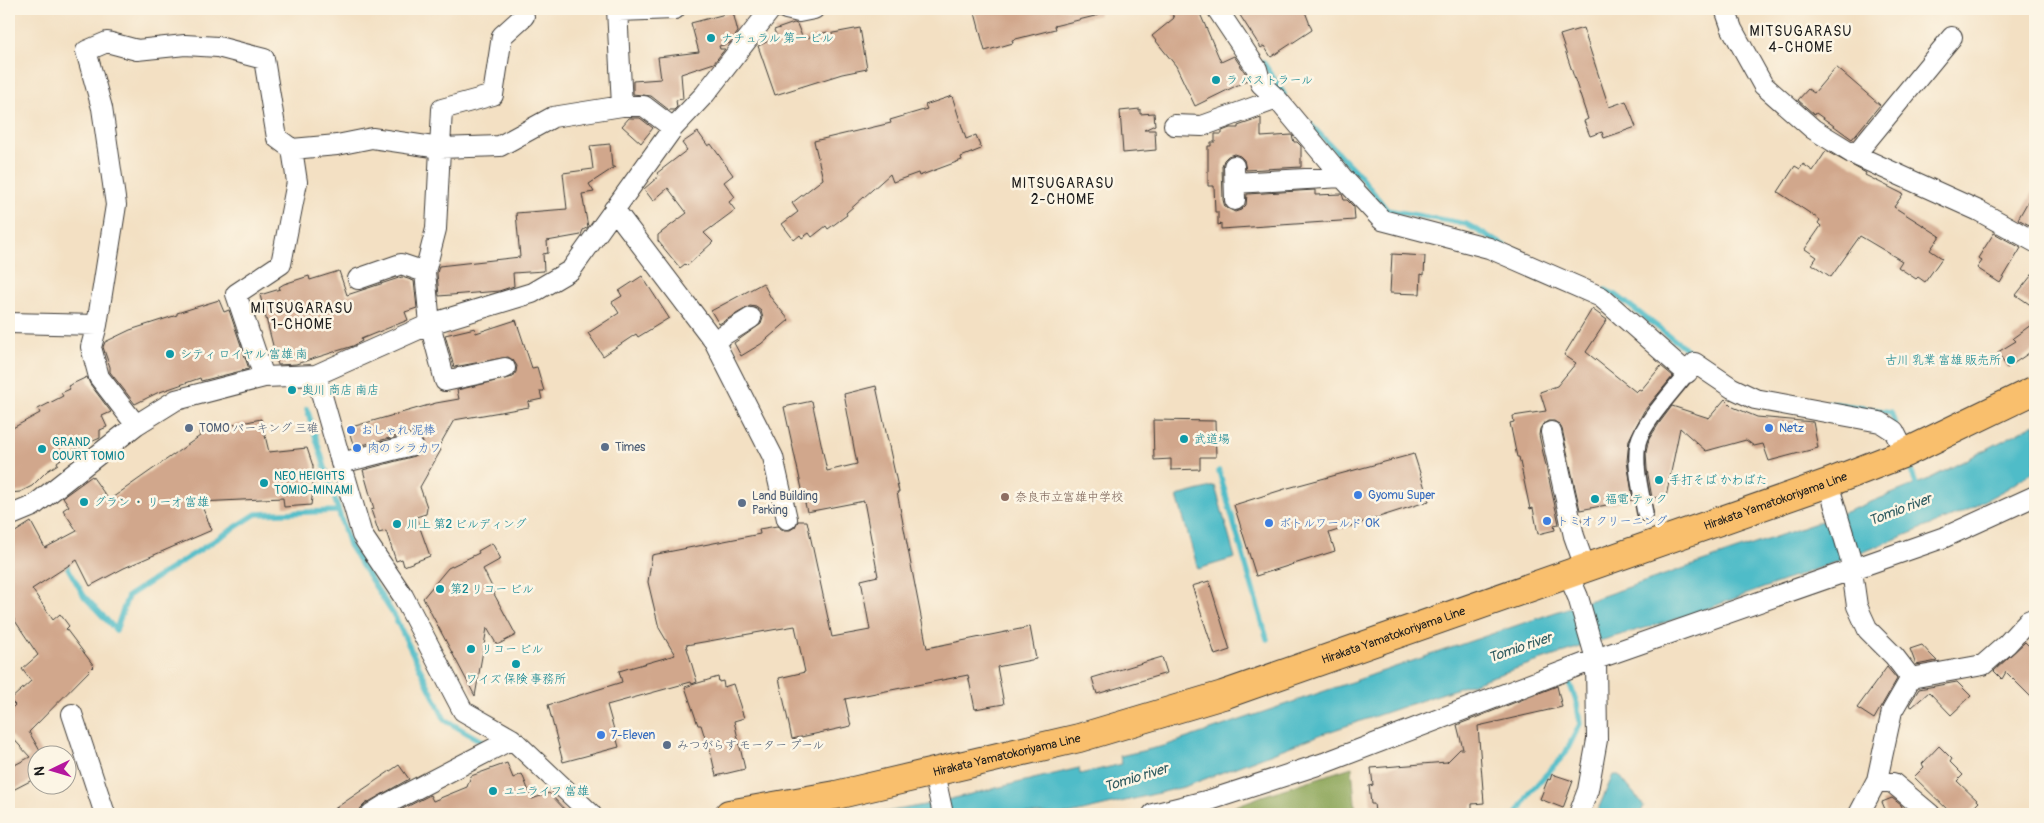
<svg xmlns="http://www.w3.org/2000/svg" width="2044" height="823" viewBox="0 0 2044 823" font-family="Pangolin,'Klee One',sans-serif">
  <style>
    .forest { fill: #8aa456; stroke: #536039 }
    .water { fill: #4fbcc8; stroke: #366c72 }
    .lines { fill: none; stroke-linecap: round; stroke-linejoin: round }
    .stream { stroke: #4fbcc8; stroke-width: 5.5 }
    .building { fill: #d1a78c }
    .pedestrian-casing { stroke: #3c3935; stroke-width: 18 }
    .minor-casing { stroke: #3c3935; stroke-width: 22 }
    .primary-casing { stroke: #3c3935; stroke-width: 30 }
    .pedestrian { stroke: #fff; stroke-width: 15 }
    .minor { stroke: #fff; stroke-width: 20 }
    .primary { stroke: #f9bf6d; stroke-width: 28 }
    .culture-dot { fill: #0f9aa8; stroke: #fcf5e5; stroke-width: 2 }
    .service-dot { fill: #5c6f8a; stroke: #fcf5e5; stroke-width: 2 }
    .shop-dot { fill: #3f7fe0; stroke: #fcf5e5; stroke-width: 2 }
    .education-dot { fill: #8d6e63; stroke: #fcf5e5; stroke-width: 2 }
    .labels { text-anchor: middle; stroke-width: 5; stroke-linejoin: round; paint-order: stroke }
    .culture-label { font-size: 12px; fill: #0d838f; stroke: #fcf5e5; text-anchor: start }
    .service-label { font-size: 12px; fill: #4e5e75; stroke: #fcf5e5; text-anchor: start }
    .shop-label { font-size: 12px; fill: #366cbe; stroke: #fcf5e5; text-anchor: start }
    .education-label { font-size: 12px; fill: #785e54; stroke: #fcf5e5; text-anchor: start }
    .street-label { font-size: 12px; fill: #1c1c1c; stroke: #fcf5e5 }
    .neighbourhood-label { font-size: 14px; letter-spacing: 1px; fill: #1c1c1c; stroke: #fcf5e5 }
    .water-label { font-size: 14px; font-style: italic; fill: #305c61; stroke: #fcf5e5 }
  </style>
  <rect width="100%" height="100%" fill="#fcf5e5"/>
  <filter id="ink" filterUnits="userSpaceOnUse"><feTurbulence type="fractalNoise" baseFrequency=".02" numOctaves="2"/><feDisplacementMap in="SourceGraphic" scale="10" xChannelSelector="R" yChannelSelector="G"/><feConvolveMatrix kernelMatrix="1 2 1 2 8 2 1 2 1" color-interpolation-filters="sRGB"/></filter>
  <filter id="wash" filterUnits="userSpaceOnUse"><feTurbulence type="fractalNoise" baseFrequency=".0096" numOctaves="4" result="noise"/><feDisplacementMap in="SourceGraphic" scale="20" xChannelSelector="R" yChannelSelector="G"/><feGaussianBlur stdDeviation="1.12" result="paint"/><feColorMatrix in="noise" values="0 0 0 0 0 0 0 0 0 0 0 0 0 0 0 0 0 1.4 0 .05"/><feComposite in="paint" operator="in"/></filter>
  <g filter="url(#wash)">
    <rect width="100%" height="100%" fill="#f3e0c3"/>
    <!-- forest -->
    <path class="forest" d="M1352 767 1356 814H1215L1262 796Z"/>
    <!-- water -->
    <path class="water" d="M2035 424V470L2008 488 1966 511 1863 552 1684 617 1592 643 1322 734 1184 787 1070 814H874L930 804 1079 768 1080 774 1122 764 1120 756 1164 746 1828 519 1929 479Z
      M1215 486 1235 558 1198 569 1177 496Z
      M1613 775H1619L1644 806 1640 814H1596Z"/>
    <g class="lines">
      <!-- stream -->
      <path class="stream" d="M1263 62 1284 94
        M1308 122 1361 177 1387 210 1466 224 1505 246
        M1605 290 1616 295 1698 358
        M1829 403 1891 412 1895 424
        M307 409 349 545 395 617 445 720 481 741
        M1907 459 1918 490
        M1219 471 1267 639
        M64 561 84 596 116 630 128 596 256 514 337 511
        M1517 814 1531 791 1565 754 1580 724 1577 704 1570 684"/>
    </g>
    <g id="blocks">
      <!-- building -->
      <path class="building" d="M974 9H1098L1099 15 1054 26 1055 29 1012 40 1013 43 985 51Z
        M1170 9H1198L1221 62 1234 56 1246 74 1248 80 1195 106 1176 66 1152 36 1174 18Z
        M1236 9H1304L1312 30 1271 57 1264 46 1261 48Z
        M733 12 738 32 730 43 719 46 720 49H725L714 63 681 74 683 99 676 100 677 107 674 110H669L651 96 633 94V81L661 79 658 57 699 52 691 23Z
        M794 23 797 24 803 39 827 32 828 34 860 28 867 69 842 74 775 95 758 46 777 37 774 30Z
        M1583 28 1609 107 1626 101 1636 127 1604 138 1602 132 1590 136 1584 121 1588 119 1560 35Z
        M1836 67 1880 105 1852 139 1816 113 1815 115 1798 100 1808 89 1814 93Z
        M952 96 966 139 976 135 981 149 961 157 962 160 919 176 918 173 893 182 890 174 846 213 847 215 828 229 826 226 812 237 809 233 802 238 800 235 794 240 782 224 798 212 792 203 823 179 814 141 891 123 890 120 927 109 925 105Z
        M1140 109V114L1154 113 1155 125 1144 130H1155L1156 150 1123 153 1120 111Z
        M629 118H640L653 128 641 143 622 126Z
        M1261 118V137L1292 135 1294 142H1297L1301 146V167L1246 170 1244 160 1240 156 1234 154 1228 156 1224 160 1222 166 1223 200 1225 207 1235 212 1241 210 1246 205 1247 194 1315 190V195L1342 194 1344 200H1347L1354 207 1355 220 1221 229V224L1218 225V212H1215L1214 186H1208V146H1211V142H1215V134H1222V131L1230 128H1238V126Z
        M698 132 708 146 711 144 733 175 724 182 735 197 729 202 735 210 704 233 713 242 687 266 685 264 680 268 658 241V235L687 213 668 188 653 201 644 189 659 176 657 173 687 150 682 143Z
        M610 144 612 167H615L589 184 594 192 582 194 588 227 583 230 581 235 547 241 548 253 543 254 544 271 513 273 514 286 499 291 439 296 437 273 439 266 520 257 516 213 567 209 563 173 593 169 590 146Z
        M1826 151 1866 173 1865 175 1903 194 1894 207 1940 236 1930 250 1942 258 1925 282 1918 277 1916 279 1898 267 1902 261 1860 236 1831 277 1812 264 1817 257 1805 249 1821 226 1818 223 1820 220 1778 192 1795 166 1800 169 1803 164 1813 171Z
        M2035 189V223L2033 227 2018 219Z
        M1994 233 2021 248 2000 283 1977 268 1982 261 1978 258Z
        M1392 254 1425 256 1424 275 1421 274 1420 294 1390 293Z
        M339 271 347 295 402 277 414 281 417 308 405 312 408 320 361 339 362 341 353 346 296 364 278 365 260 295 280 289 279 287 284 284 309 276 310 280Z
        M2035 271V308L2016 295Z
        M642 276 669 318 638 337 636 334 603 356 588 333 619 313 612 302 622 296 619 291Z
        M763 283 771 298 789 320 761 344 741 356 734 343 761 324 763 318 761 311 756 307 750 306 719 324 711 311Z
        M219 300 224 312 229 310 249 369 201 381 200 378 157 393 135 404 110 372V367L103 347 105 342 130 330 177 315V313Z
        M1592 309 1607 320 1586 352 1636 392 1639 389 1641 390 1661 366 1673 376 1644 411 1629 440 1627 461 1633 500 1580 510 1562 429 1559 424 1554 421H1548L1543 424 1540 429 1539 435 1559 524 1554 525 1555 530 1538 534 1533 508 1530 509 1519 457H1517L1510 423 1514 422 1513 416 1546 411 1540 392 1557 386 1576 363 1564 355Z
        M516 320 532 368 537 367 544 391H540L542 399 528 402 529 407 454 420 438 448 441 450 420 487 427 507 426 514 416 517 430 556 404 566 402 559 396 561 386 531 379 533 371 510 374 509 363 470 415 456 423 449V442L416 434 410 433 354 447 348 428 436 403 459 399 457 390 513 377 516 372 517 366 513 360 508 357 454 367 445 335 475 328 476 333Z
        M2035 322V349L2007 368 1998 352 2016 341 2013 338Z
        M87 377 90 384 111 412 102 416 107 427 100 430V438L73 450 57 462 58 464 47 471 32 486 20 492 9 493V430L40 413 38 409 63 396 61 393 70 389 68 386Z
        M876 386 899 492H897L927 648 1030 627 1036 659 997 667 1004 704 975 709 968 675 845 699 851 726 792 739 779 678 805 672 795 626 686 645 697 682 692 684 691 682 607 705 619 747 563 762 548 705 622 682 619 671 675 655 659 628 648 582 652 555 760 534 759 529 777 526 783 530H790L795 527 798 521H807L832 637 870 630 861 580 878 576 864 501 807 512 784 407 812 401 827 471 857 464 844 394Z
        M1725 399 1733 407 1757 417 1813 422 1818 448 1769 461 1763 444 1754 446 1746 440 1706 451 1680 428 1666 497 1652 498 1647 469 1646 452 1649 439 1660 422 1672 406 1709 418Z
        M261 419 269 452 307 448 313 466V490L311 505 284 507 283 498 200 502 212 530 124 568 90 586 77 560 32 589 53 620 60 614 69 626 66 629 94 666 29 732 43 756H38V777L9 792V768L30 757 9 734V711L15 705 10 700 31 681 22 669 38 655 9 612V536L31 522 45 548 77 531 63 510 69 506 63 497 92 476 109 500 200 436 199 432Z
        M1153 420 1215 421 1216 457H1200V469L1171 470V459L1154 460Z
        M1414 454 1429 501 1329 533 1335 551 1256 576 1234 505 1288 488Z
        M492 543 501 559 483 569 495 593 494 594 516 635 497 645 487 628 475 696 423 598 448 568 479 553 478 551Z
        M1209 581 1230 650 1215 655 1192 586Z
        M2025 642 2035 652V701L2006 672 2002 679 1994 671Z
        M1922 645 1930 654 1937 661 1916 665 1910 649Z
        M1162 657 1167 673 1097 694 1092 678Z
        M1887 667 1897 679 1874 719 1857 708Z
        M718 677 719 682 723 681 724 687 733 684 744 718 734 721 745 769 716 776 708 741H706L701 725H698L685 687Z
        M1957 682 1971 696 1951 715 1929 692 1912 707 1909 705 1919 689Z
        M1557 686 1562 707 1478 726 1484 803 1472 804V809L1445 812V814H1384L1383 811 1375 812 1374 804H1371L1369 786 1373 785 1371 768 1447 762 1460 749H1463L1457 725Z
        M1939 746 1952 759 1950 762 1963 775 1957 781 1979 802 1967 814H1952L1914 777 1924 767 1922 764Z
        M507 763 513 778 522 774 532 799 549 793 569 814H393L430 795 433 801 467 787 471 776Z
        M399 765 409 779 365 804 360 809 359 814H327Z
        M1552 774 1573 781 1563 808 1540 799 1548 779 1550 780Z
        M1892 798 1901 805 1904 811 1895 814H1887L1882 802Z"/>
    </g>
  </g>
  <g filter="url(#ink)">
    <use href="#blocks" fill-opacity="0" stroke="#3c3935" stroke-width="1"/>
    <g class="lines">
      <!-- pedestrian casing -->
      <g class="pedestrian-casing">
        <path id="pedestrian" d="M1645 513C1641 491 1634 466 1638 443 1642 424 1675 389 1687 373"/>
      </g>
      <!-- minor casing -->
      <g class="minor-casing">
        <path id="minor" d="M617 9 622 106
          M786 9 799 12 814 9
          M1217 9 1257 69 1261 84 1277 99 1342 177 1382 220 1489 248 1601 297 1687 373 1695 363 1732 388 1755 399 1880 422 1894 431 1905 453
          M1725 9 1732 29 1763 85 1813 129 1855 155 1979 211 2035 242
          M618 11 675 9
          M1174 125 1202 126 1277 99
          M292 149 337 145 372 138 440 148 500 146 553 117 622 106H644L673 128
          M1855 155 1952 37
          M1234 166 1235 200
          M1235 183 1342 177
          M614 209 714 341 773 457 787 519
          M358 279 401 264 425 272
          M9 323 97 325
          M714 341 751 318
          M505 368 445 381 430 324 425 272 436 229 442 109 493 95 502 36 524 16
          M316 375 362 535 403 596 463 711 512 739 591 814
          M136 425 99 377 91 347 97 325 116 205 102 108 86 51 107 42 137 50 185 45 218 47 264 59 277 138 292 149 297 182 281 264 236 294 264 377
          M1551 432 1574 536 1585 567
          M341 463 412 445
          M1828 483 1850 557 1857 606 1868 630 1894 656 1911 678
          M9 516 33 506 136 425 176 400 264 377 316 375 430 324 532 293 571 270 673 128 705 94 771 9
          M1568 574 1578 597 1596 659 1597 740 1588 790 1579 814
          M72 714 105 814
          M934 773 943 814
          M1877 780 1893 783 1930 814
          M371 814 387 804 512 739
          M1153 814 1210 800 1324 763 1596 659 1945 537 2035 496
          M1859 814 1877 780 1892 711 1911 678 1983 665 2007 644 2028 621 2035 618"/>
      </g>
      <!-- primary casing -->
      <g class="primary-casing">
        <g id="primary">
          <path id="s1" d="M729 814 836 795 1079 738 1223 695 1828 483 1905 453 2035 390"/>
        </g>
      </g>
      <!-- pedestrian -->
      <use href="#pedestrian" class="pedestrian"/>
      <!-- minor -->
      <use href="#minor" class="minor"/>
      <!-- primary -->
      <use href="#primary" class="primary"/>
    </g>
  </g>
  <!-- markers -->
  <g class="culture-dot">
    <circle cx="711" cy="38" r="5"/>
    <circle cx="1216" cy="80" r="5"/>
    <circle cx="170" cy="354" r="5"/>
    <circle cx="2011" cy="360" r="5"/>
    <circle cx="292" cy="390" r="5"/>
    <circle cx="1184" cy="439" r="5"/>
    <circle cx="42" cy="449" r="5"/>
    <circle cx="1659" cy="480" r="5"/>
    <circle cx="264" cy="483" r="5"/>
    <circle cx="1595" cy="499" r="5"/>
    <circle cx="84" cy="502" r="5"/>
    <circle cx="397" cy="524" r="5"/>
    <circle cx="440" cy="589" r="5"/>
    <circle cx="471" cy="649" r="5"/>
    <circle cx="516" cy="664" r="5"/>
    <circle cx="493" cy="791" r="5"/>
  </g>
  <g class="service-dot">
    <circle cx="189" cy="428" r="5"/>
    <circle cx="605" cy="447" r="5"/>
    <circle cx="742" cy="503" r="5"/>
    <circle cx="667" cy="745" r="5"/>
  </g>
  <g class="shop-dot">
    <circle cx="1769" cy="428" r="5"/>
    <circle cx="351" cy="430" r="5"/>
    <circle cx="357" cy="448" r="5"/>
    <circle cx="1358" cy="495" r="5"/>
    <circle cx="1547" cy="521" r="5"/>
    <circle cx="1269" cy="523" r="5"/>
    <circle cx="601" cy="735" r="5"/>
  </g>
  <circle class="education-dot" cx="1005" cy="497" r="5"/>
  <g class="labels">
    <!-- culture labels -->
    <g class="culture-label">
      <text x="721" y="42">ナチュラル 第一 ビル</text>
      <text x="1226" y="84">ラ パストラール</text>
      <text x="180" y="358">シティ ロイヤル 富雄 南</text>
      <text x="2001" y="364" text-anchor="end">古川 乳業 富雄 販売所</text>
      <text x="302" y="394">奥川 商店 南店</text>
      <text x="1194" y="443">武道場</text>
      <text x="52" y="446">GRAND<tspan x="52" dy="14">COURT TOMIO</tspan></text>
      <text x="274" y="480">NEO HEIGHTS<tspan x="274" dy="14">TOMIO-MINAMI</tspan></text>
      <text x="1669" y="484">手打そば かわばた</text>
      <text x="1605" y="503">福電 テック</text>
      <text x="94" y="506">グラン ・ リーオ 富雄</text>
      <text x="407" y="528">川上 第2 ビルディング</text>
      <text x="450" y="593">第2 リコー ビル</text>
      <text x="481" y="653">リコー ビル</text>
      <text x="516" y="683" text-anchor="middle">ワイズ 保険 事務所</text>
      <text x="503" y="795">ユニライフ 富雄</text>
    </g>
    <!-- service labels -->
    <g class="service-label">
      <text x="199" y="432">TOMO パーキング 三碓</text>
      <text x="615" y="451">Times</text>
      <text x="752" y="500">Land Building<tspan x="752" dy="14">Parking</tspan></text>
      <text x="677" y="749">みつがらす モーター プール</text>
    </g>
    <!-- shop labels -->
    <g class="shop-label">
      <text x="1779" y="432">Netz</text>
      <text x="361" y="434">おしゃれ 泥棒</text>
      <text x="367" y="452">肉の シラカワ</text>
      <text x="1368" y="499">Gyomu Super</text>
      <text x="1557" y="525">トミオ クリーニング</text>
      <text x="1279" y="527">ボトルワールド OK</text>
      <text x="611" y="739">7-Eleven</text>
    </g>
    <!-- education labels -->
    <g class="education-label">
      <text x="1015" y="501">奈良市立富雄中学校</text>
    </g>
    <!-- street labels -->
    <g class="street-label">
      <text dy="4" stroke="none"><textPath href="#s1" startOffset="1094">Hirakata Yamatokoriyama Line</textPath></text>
      <text dy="4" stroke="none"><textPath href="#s1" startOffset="689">Hirakata Yamatokoriyama Line</textPath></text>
      <text dy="4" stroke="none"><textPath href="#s1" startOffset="284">Hirakata Yamatokoriyama Line</textPath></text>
    </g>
    <!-- neighbourhood labels -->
    <g class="neighbourhood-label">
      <text x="1801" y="36">MITSUGARASU<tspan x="1801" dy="16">4-CHOME</tspan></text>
      <text x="1063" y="188">MITSUGARASU<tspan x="1063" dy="16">2-CHOME</tspan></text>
      <text x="302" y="313">MITSUGARASU<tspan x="302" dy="16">1-CHOME</tspan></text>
    </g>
    <!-- water labels -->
    <g class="water-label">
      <text transform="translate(1900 509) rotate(-21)" y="5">Tomio river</text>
      <text transform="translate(1520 647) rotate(-19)" y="5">Tomio river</text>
      <text transform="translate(1136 777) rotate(-17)" y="5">Tomio river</text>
    </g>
  </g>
  <!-- margin -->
  <rect width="2044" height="823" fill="none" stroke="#fcf5e5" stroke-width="30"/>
  <!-- north arrow -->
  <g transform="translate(52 770) rotate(265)"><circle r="24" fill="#fcf5e5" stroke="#a29e95"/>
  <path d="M0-4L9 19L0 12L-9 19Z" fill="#b5179e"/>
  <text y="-8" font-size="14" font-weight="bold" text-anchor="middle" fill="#1c1c1c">N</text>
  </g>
</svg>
